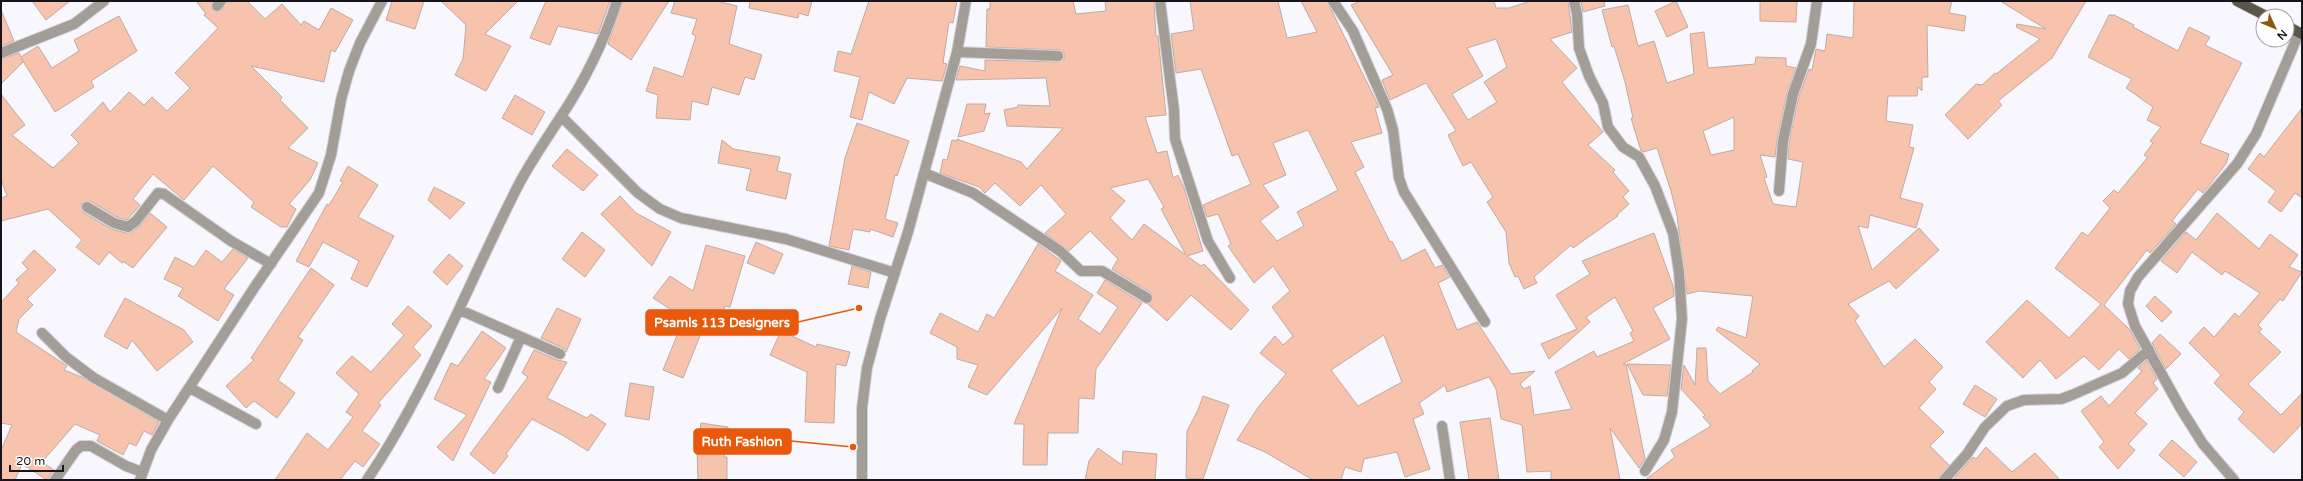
<svg xmlns="http://www.w3.org/2000/svg" width="2303" height="481" viewBox="0 0 2303 481" font-family="'Varela Round',sans-serif">
  <style>
    .building { fill: #f8c3ac; stroke: #beaba3; fill-rule: evenodd }
    .lines { fill: none; stroke-linecap: round; stroke-linejoin: round }
    .minor-casing { stroke: #d5d3da; stroke-width: 12 }
    .major-casing { stroke: #d5d3da; stroke-width: 12 }
    .minor { stroke: #a29e97; stroke-width: 10 }
    .major { stroke: #5c5649; stroke-width: 10 }
    .leader { fill: none; stroke: #e8590c; stroke-width: 1.5 }
    .callout-dot { fill: #e8590c; stroke: #fff; stroke-width: 1.5 }
    .callout { fill: #e8590c; stroke: #e8590c; stroke-width: 1.5 }
    .callout-label { font-size: 13px; text-anchor: middle; font-weight: bold; fill: #fff }
  </style>
  <rect width="100%" height="100%" fill="#f9f7fe"/>
  <!-- building -->
  <path class="building" d="M32 1H70L46 20Z
    M196 1H213L211 8 216 12 222 10 227 1H247L265 19 282 4 301 25 304 21 319 30 331 8 353 20 335 52 331 50 324 82 251 66 282 97 280 100 308 128 288 148 318 163 310 180 289 204 296 209 287 227H281L251 207 254 202 213 166 184 200 153 174 133 199 140 205 127 220 117 217 90 201 82 203 81 207 84 213 111 229 126 233 132 232 140 226 150 213 167 227 133 268 124 262 122 263 109 252 99 265 76 247 82 240 48 209 1 221V198L7 196 1 179V94L25 125 12 135 53 168 79 143 71 135 103 102 110 112 129 92 144 105 152 97 167 111 190 88 175 73 218 28 204 15 206 14Z
    M392 1H424L415 29 386 20Z
    M441 1H518L485 34 511 46 486 91 455 75 463 59 466 25Z
    M546 1H610L598 34 558 26 550 45 530 38Z
    M623 1H669L631 60 608 44Z
    M675 1H717L737 6 729 44 762 55 754 80 745 77 739 95 712 87 708 105 692 101 690 120 656 118 658 95 646 91 654 67 683 77 696 36 692 34 697 19 671 13Z
    M750 1H812L808 16 799 13 798 18 749 8Z
    M869 1H957L953 23 949 22 943 63 947 64 942 81 907 78 894 104 869 92 862 120 850 117 860 77 834 71 838 51 851 54Z
    M990 1H1073L1076 14 1106 11 1105 1H1154L1156 36H1158L1166 115 1145 117 1157 153 1167 151 1173 178 1178 175 1184 188 1203 251 1187 256 1201 266 1204 264 1249 310 1231 330 1191 295 1167 321 1148 304 1153 298 1151 293 1112 269 1118 259 1090 231 1069 251 1045 233 1066 214 1041 185 1020 206 995 183 985 193 979 187 940 173 943 159 947 160 952 140 957 141V139L1021 162 1027 169 1063 128 1007 126 1004 110 1018 107V105L1050 106 1046 78 956 80 960 66 985 71V60L1058 62 1064 59V53L1059 50 986 47 987 9H990ZM1148 179 1164 207 1161 209 1186 255 1144 224 1132 240 1110 218 1125 201 1110 188Z
    M1190 1H1278L1287 38 1317 32 1301 1H1327L1379 107 1375 108 1382 133 1351 142 1364 167 1355 172 1390 242 1392 241 1402 261 1425 249 1435 268 1442 265 1450 277 1438 283 1457 330 1477 322 1511 374 1535 371 1520 384 1524 389 1530 386 1534 415 1572 409 1555 372 1594 351 1597 357 1634 341 1630 333 1633 331 1615 297 1586 317 1590 322 1549 359 1541 344 1577 329 1556 295 1590 274 1582 261 1654 233 1673 286 1674 296 1653 308 1670 339 1623 364H1626L1645 459 1639 468 1610 428 1620 480H1551V471L1527 472 1522 425 1501 419 1496 389 1489 377 1447 392 1445 385 1419 403 1424 414 1413 419 1430 469 1405 477 1397 452 1364 459 1361 472 1345 467 1341 480H1313L1265 452 1237 440 1259 406 1286 374 1260 353 1275 336 1283 345 1293 336 1272 307 1290 291 1273 266 1254 283 1228 246 1231 244 1218 214 1207 217 1203 205 1251 184 1238 154 1232 156 1201 69 1176 73 1171 34 1194 30ZM1308 130 1338 190 1297 212 1304 226 1277 241 1260 221 1279 207 1263 185 1286 175 1273 143ZM1384 335 1402 382 1358 406 1331 370Z
    M1361 1H1494L1496 8H1509L1531 1H1568L1572 32 1550 39 1577 68 1562 82 1603 132 1588 145 1615 170 1613 172 1629 191 1623 197 1629 204 1617 215 1618 216 1573 248 1571 245 1534 277 1537 283 1524 289 1518 276 1515 277 1509 263 1506 232 1487 202 1493 197 1471 162 1463 166 1448 135 1456 131 1426 83 1390 100 1382 80 1393 75 1351 5ZM1496 39 1507 67 1484 82 1497 102 1468 120 1452 94 1483 76 1467 48Z
    M1581 1H1604L1605 6 1583 12Z
    M1676 1 1688 27 1667 37 1655 11Z
    M1760 1H1797L1796 22 1760 21Z
    M1854 1H1952L1949 13 1966 16 1964 31 1927 25 1928 77H1922V91L1918 87 1917 96H1888L1886 121 1913 125 1909 147 1914 148 1900 198 1923 204 1916 228 1870 215 1868 228 1858 226 1872 270 1919 228 1939 250 1896 289 1889 281 1848 304 1859 316 1855 321 1884 367 1915 339 1943 367 1929 382 1936 389 1919 408 1944 432 1930 446 1949 465 1938 480H1645L1675 457 1671 450 1711 426 1703 417 1705 415 1681 389 1684 365 1695 385 1697 348H1706L1708 381 1720 394 1753 372 1752 371 1760 364 1716 330 1718 327 1746 338 1753 296 1699 291 1687 294 1677 215 1671 191 1657 148 1643 152 1641 151 1631 118H1633L1625 82 1614 46 1612 47 1602 10 1628 5 1638 46 1654 41 1667 83 1694 74 1690 34 1704 32 1708 68 1755 64 1756 57 1786 58V66L1796 68 1787 93 1777 140 1775 157 1760 155 1767 177 1764 178 1773 204 1796 207 1803 162 1788 159 1789 142 1799 96 1809 69 1812 70 1816 49 1825 51 1827 34 1853 38ZM1734 117V150L1711 155 1703 131Z
    M2000 1H2086L2052 58 1998 101 2002 105 1968 139 1945 115 1976 84 1982 85 1995 73 1996 74 2040 39 2016 27 2017 24 2046 29Z
    M1 10 14 41 1 46Z
    M2109 15H2114L2134 25 2133 27 2178 51 2189 27 2210 37 2205 45 2242 63 2200 143 2229 154 2226 164 2203 193 2198 189 2172 221 2176 224 2150 253 2147 250 2104 305 2130 330 2140 349 2129 359 2119 349 2099 370 2084 356 2056 379 2040 360 2023 378 1986 342 2027 300 2069 338 2101 304 2055 268 2082 232 2088 236 2110 208 2103 201 2114 190 2118 193 2148 157 2144 155 2153 143 2150 141 2161 127 2147 120 2153 107 2126 88 2132 79 2088 57Z
    M119 16 137 51 91 81 94 87 55 112 21 58 23 62 1 84V59L19 53 21 57 38 46 52 68 79 51 74 40Z
    M515 95 545 112 532 135 502 118Z
    M967 104H986L984 114 990 113 984 131 958 137Z
    M2302 108V198L2295 193 2281 212 2268 202 2276 191 2248 169 2260 153 2264 157Z
    M857 123 909 141 897 176 895 175 885 219 898 223 893 237 870 229V232L853 229 849 250 829 246 845 158Z
    M722 140 733 149 780 157 777 171 791 174 786 199 746 190 751 169 718 163Z
    M567 149 598 175 583 191 552 166Z
    M348 166 378 185 358 217 394 236 367 287 351 279 359 261 323 242 309 267 296 261 327 204 329 205 343 182 340 181Z
    M434 187 465 203 450 219 428 200Z
    M620 196 636 213 671 232 652 266 601 214Z
    M2217 213 2259 249 2270 234 2298 255 2289 267 2302 272 2283 301 2280 299 2258 325 2262 329 2259 332 2281 352 2248 384 2281 415 2302 393V424L2274 453 2238 419 2244 412 2214 383 2221 375 2189 343 2204 327 2214 337 2235 313 2239 317 2260 293 2225 271 2222 275 2192 252 2177 273 2161 261 2186 232 2196 240Z
    M582 232 605 250 585 277 562 259Z
    M756 242 783 254 774 274 747 263Z
    M1038 244 1061 261 1055 271 1093 295 1078 319 1100 334 1118 307 1097 293 1105 280 1142 303 1096 369 1094 399 1079 398 1078 433H1048L1047 465H1023L1024 424H1014L1062 308 987 395 968 387 978 365 957 359V347L930 333 940 313 978 332 987 314 994 318Z
    M706 245 745 256 730 307 725 306 721 320 708 316 683 378 663 370 684 318 653 298 670 276 693 291Z
    M233 249 248 258 224 289 234 295 218 321 178 296 183 288 164 279 175 257 194 267 206 250 222 262Z
    M34 250 56 270 27 299 33 305 19 319 16 332 67 366 64 370 84 378 159 422 152 435 144 431 136 446 129 443 123 455 97 441 100 435 75 424 42 462 54 470 47 480 22 464 15 480H1V450L12 425 1 423V302L19 283 16 280 28 269 22 263Z
    M449 254 463 266 447 285 433 272Z
    M852 266 871 272 868 288 848 284Z
    M311 268 334 285 298 337 303 340 278 380 295 393 277 418 254 401 246 408 226 386 254 360 251 358Z
    M2155 296 2172 312 2162 322 2146 306Z
    M125 298 184 330 193 342 157 371 132 340 127 349 104 336Z
    M408 306 432 326 413 347 421 355 378 403 381 405 362 431 380 444 363 467 355 461 340 480H275L307 433 328 450 353 417 346 412 359 394 336 373 352 356 371 372 404 335 392 324Z
    M557 308 581 319 566 352 563 348 541 338Z
    M482 331 506 348 484 379 491 382 453 461 437 447 467 415 434 399 451 363 458 366Z
    M781 331 816 347 817 344 850 352 846 366 836 364 834 423 805 422 807 372 770 355Z
    M2160 334 2181 354 2166 369 2152 343Z
    M534 350 557 360 567 362 547 398 587 418 591 414 606 424 588 451 564 436 532 419 506 454 508 456 494 474 470 454 528 377 522 373Z
    M2147 360 2157 379 2153 383 2158 389 2135 413 2147 424 2128 444 2135 450 2118 469 2099 447 2104 442 2081 411 2101 396 2109 406 2142 371 2138 368Z
    M1627 364 1671 365 1667 396 1643 395Z
    M630 383 654 387 649 420 625 416Z
    M1975 385 1997 399 1985 417 1963 404Z
    M1203 396 1229 405 1203 479 1186 478 1187 431 1198 410Z
    M1490 418 1499 480H1469L1460 422Z
    M701 423 728 427 724 457H727V480H698L697 451Z
    M2172 440 2197 462 2184 477 2159 455Z
    M1986 447 2012 472 2035 453 2060 480H1953L1971 459 1974 457 1976 459Z
    M1098 448 1122 465 1123 451 1157 454 1155 480H1085L1089 461Z"/>
  <g class="lines">
    <!-- minor casing -->
    <g class="minor-casing">
      <path id="minor" d="M1160 1 1174 110 1175 139 1208 241 1230 278
        M1333 1 1353 31 1387 109 1393 130 1399 178 1404 192 1485 322
        M1574 1 1577 14 1579 48 1589 76 1603 103 1608 127 1623 147 1639 157 1655 186 1673 233 1679 272 1682 319 1672 412 1664 440 1645 471
        M217 6 221 1
        M957 52 1058 56
        M1 53 74 24 104 1
        M561 116 638 193 660 209 681 218 786 239 895 273
        M924 173 973 193 1060 251 1081 271H1102L1147 298
        M1779 191 1783 141 1793 94 1811 44 1817 1
        M87 207 114 223 128 227 136 221 158 193 164 194 231 241 271 264
        M460 310 560 354
        M42 333 66 357 94 378 168 420
        M190 388 256 424
        M498 388 521 337
        M1442 426 1450 480
        M55 480 76 450 81 446H91L126 466 142 472
        M140 480 151 450 168 420 254 288 319 193 331 155 341 100 349 71 360 43 382 1
        M367 480C429 388 468 283 519 184 531 161 546 140 560 118 584 82 604 42 617 1
        M862 480V408L867 368 880 319 908 232 957 52 966 1
        M1944 480 1967 454 1985 427 2007 406 2024 400 2061 399 2072 395 2122 373 2149 350
        M2234 480 2203 444 2181 409 2135 326 2128 304 2130 291 2138 277 2237 164 2256 134 2299 33"/>
    </g>
    <!-- major casing -->
    <g class="major-casing">
      <path id="major" d="M2237 1 2266 16
        M2287 26 2302 34"/>
    </g>
    <!-- minor -->
    <use href="#minor" class="minor"/>
    <!-- major -->
    <use href="#major" class="major"/>
  </g>
  <!-- callouts -->
  <path class="leader" d="M859 308L798 322M853 447L791 441"/>
  <g class="callout-dot">
    <circle cx="859" cy="308" r="4"/>
    <circle cx="853" cy="447" r="4"/>
  </g>
  <g class="callout">
    <rect x="646" y="310" width="152" height="25" rx="4"/>
    <rect x="694" y="429" width="97" height="25" rx="4"/>
  </g>
  <g class="callout-label">
    <text x="722" y="327">Psamls 113 Designers</text>
    <text x="742" y="446">Ruth Fashion</text>
  </g>
  <!-- border -->
  <rect width="2303" height="481" fill="none" stroke="#17151b" stroke-width="4"/>
  <!-- north arrow -->
  <g transform="translate(2275 28) rotate(134)"><circle r="19" fill="#ffffff" stroke="#a2a1a4"/>
  <path d="M0-3L7 15L0 10L-7 15Z" fill="#8f570e"/>
  <text y="-6" font-size="11" font-weight="bold" text-anchor="middle" fill="#17151b">N</text>
  </g>
  <!-- scale -->
  <path d="M10 465v6h53v-6" fill="none" stroke="#17151b" stroke-width="2"/>
  <text x="16" y="465" font-size="12" fill="#17151b" stroke="#ffffff" stroke-width="3" paint-order="stroke">20 m</text>
</svg>
